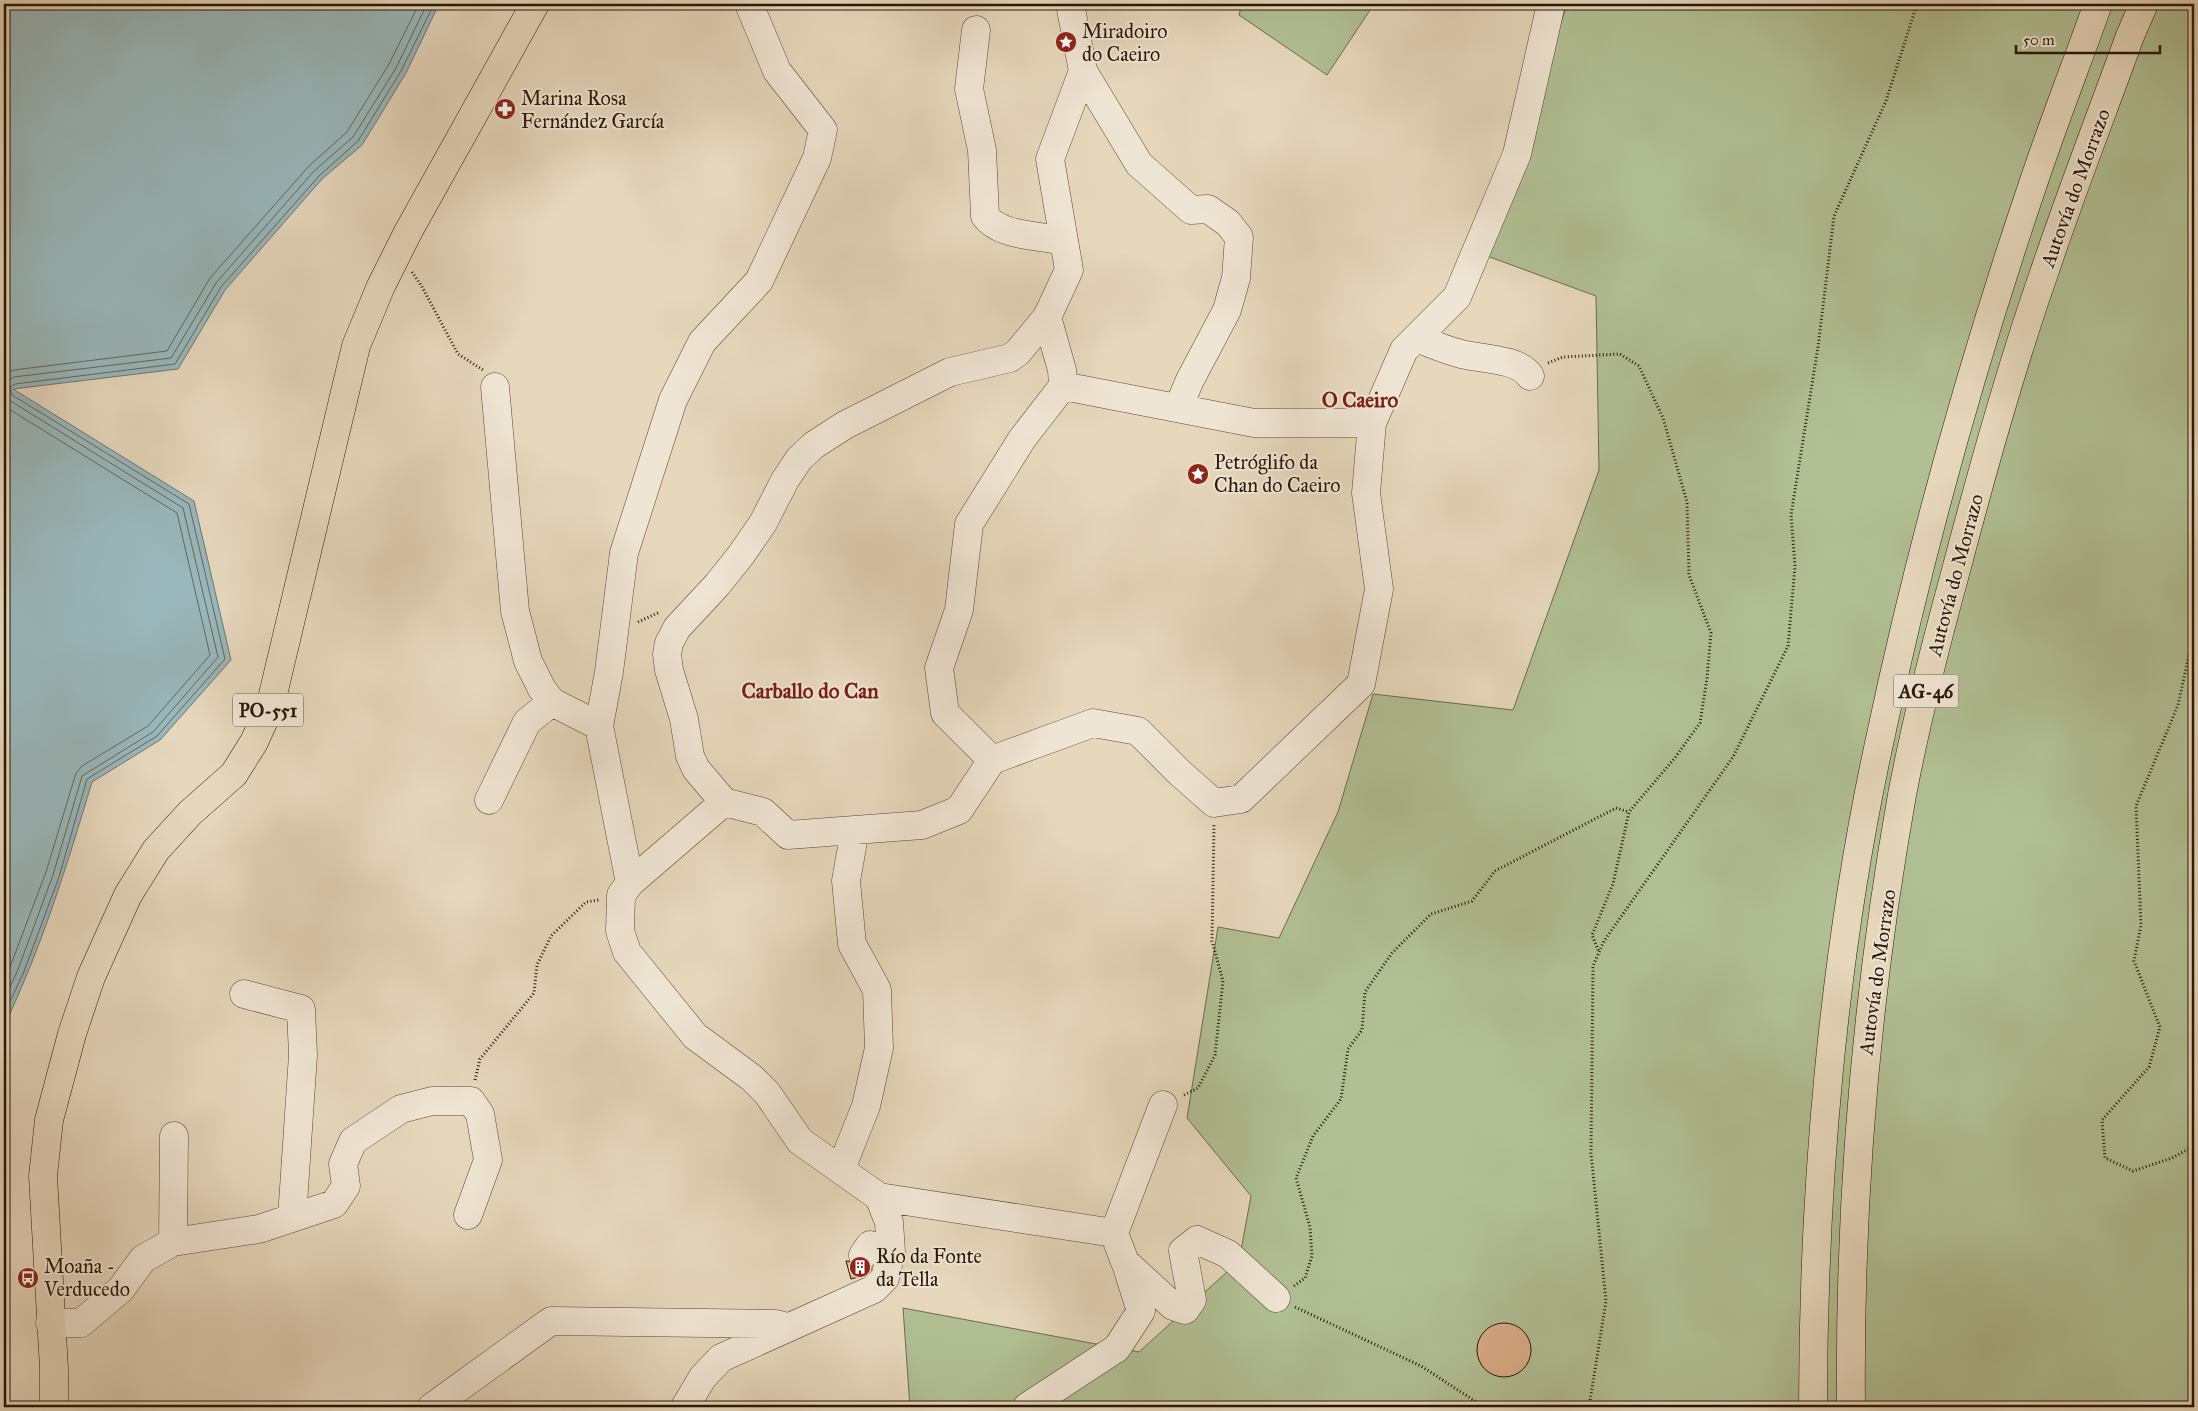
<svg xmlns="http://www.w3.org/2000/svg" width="2198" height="1411" viewBox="0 0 2198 1411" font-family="'IM FELL Great Primer',serif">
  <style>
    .green { fill: #b1bf94; stroke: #6c6b4c }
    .water { fill: #9ab7bb; stroke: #6c7772 }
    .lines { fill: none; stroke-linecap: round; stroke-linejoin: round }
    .shore { stroke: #606760; stroke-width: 1 }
    .building { fill: #daad89; stroke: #271704 }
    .minor-casing { stroke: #574732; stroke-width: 29 }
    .major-casing { stroke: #271704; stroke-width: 29 }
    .highway-casing { stroke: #271704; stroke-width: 29 }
    .path { stroke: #271704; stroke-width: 3; stroke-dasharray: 1 2.5; stroke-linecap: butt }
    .minor { stroke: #efe5d4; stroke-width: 28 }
    .major { stroke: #e6d7bd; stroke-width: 28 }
    .highway { stroke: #e6d7bd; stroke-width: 28 }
    .labels { text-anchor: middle; stroke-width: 4; stroke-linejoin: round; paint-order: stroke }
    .shield { fill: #efe5d4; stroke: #635542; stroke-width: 1 }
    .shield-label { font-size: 19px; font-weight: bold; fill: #271704 }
    .poi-label { font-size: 20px; fill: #271704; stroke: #efe5d4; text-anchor: start }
    .street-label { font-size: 20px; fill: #271704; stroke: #efe5d4 }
    .neighbourhood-label { font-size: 21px; font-weight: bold; fill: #7a1f14; stroke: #efe5d4 }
  </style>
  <rect width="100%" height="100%" fill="#e6d7bd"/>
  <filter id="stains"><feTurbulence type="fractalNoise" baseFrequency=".004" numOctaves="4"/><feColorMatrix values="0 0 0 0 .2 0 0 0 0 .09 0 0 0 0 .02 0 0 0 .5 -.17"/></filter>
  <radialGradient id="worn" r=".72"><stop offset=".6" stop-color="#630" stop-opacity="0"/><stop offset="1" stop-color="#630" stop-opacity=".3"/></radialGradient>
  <!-- green -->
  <path class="green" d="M1242 4H1374L1327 75 1239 15Z
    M1567 4H2194V1407H910L903 1308 1139 1352 1239 1261 1251 1196 1187 1118 1218 927 1279 938 1338 812 1373 694 1513 710 1599 470 1596 296 1487 256Z"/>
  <!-- water -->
  <path class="water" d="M4 4H439L406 73 362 145 322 179 225 290 178 369 13 389 194 501 231 660 160 740 92 782C67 865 42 947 4 1026Z"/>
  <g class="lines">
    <!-- shore -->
    <path class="shore" d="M4 374 14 370 167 351 210 278 309 166 347 132 389 64 419 4
      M4 387 7 381 14 377 171 358 216 283 314 171 353 137 396 68 427 4
      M4 392 9 400 183 508 218 657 153 732 82 776 53 875 17 972 4 1000
      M4 406 177 513 210 655 148 726 82 766 76 773 46 872 4 983
      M4 1014 23 974 59 877 87 779 157 736 225 659 189 504 12 395 10 387 15 384 175 364 221 287 319 176 358 141 401 71 434 4"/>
  </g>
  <!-- building -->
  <path class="building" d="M846 1261H849L854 1267 861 1270 871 1268V1270L865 1275 851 1279Z
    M1477 1350a27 27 0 1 1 54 0a27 27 0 1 1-54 0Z"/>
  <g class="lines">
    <!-- minor casing -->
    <g class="minor-casing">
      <path id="minor" d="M1070 4 1083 71 1050 159 1069 270 1047 317 1062 370 1063 386 1022 439 969 524 959 610 939 668 945 713 992 760 1093 723 1138 731 1180 773 1214 803 1241 799 1361 684 1379 589 1366 493 1372 423 1404 350 1457 297 1517 154 1551 4
        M976 30 969 89 982 150 985 216C1001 237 1039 235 1063 241
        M1083 71 1139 164 1191 210 1208 209 1228 223 1239 237 1236 278 1227 310 1190 380 1178 408
        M1417 338C1431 344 1446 350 1461 354 1480 359 1518 358 1530 376
        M1063 386 1254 423H1372
        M495 387 515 611 528 661 542 689 552 702 599 726
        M489 800 527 722 552 702
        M724 802 696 769 690 756 684 719 669 670 667 654 669 643 677 628 717 585 741 555 763 523 785 480 799 459 814 445 845 425 950 372 1010 358 1018 352 1047 317
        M630 883 724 802 763 812 788 835 922 825 959 810 992 760
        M244 994 301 1009 303 1055 292 1218
        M841 1169 866 1106 879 1048 877 990 852 944 846 881 855 830
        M879 1197 1114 1233 1125 1262 1173 1306 1185 1310 1192 1300 1183 1251 1197 1240 1228 1254 1276 1298
        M1114 1233 1163 1105
        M173 1242 174 1136
        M863 1255 870 1245 891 1252
        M50 1323H81L121 1289 143 1259 173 1242 259 1229 334 1204 346 1186 343 1164 353 1141 401 1109 432 1101H471L480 1114 488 1160 468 1215
        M432 1407 551 1321 776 1324 787 1327
        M685 1407 703 1377 721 1358 874 1289 885 1278 891 1252 889 1222 879 1197 800 1141 767 1093 752 1078 695 1036 627 952 620 931 621 895 630 883 599 726 609 672 624 553 673 400 702 342 759 281 817 158 823 130 777 71 749 4
        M1027 1407 1117 1348 1141 1311 1126 1264"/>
    </g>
    <!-- major casing -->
    <g class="major-casing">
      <path id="major" d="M54 1407V1369L43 1176 49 1120 72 1034 91 977 128 895 156 850 190 813 234 774 254 742 270 707 356 346 381 286 408 232 535 4"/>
    </g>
    <!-- highway casing -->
    <g class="highway-casing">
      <path id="highway" d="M1813 1407C1813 1187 1833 954 1880 739 1920 550 1972 363 2034 181 2054 121 2077 63 2098 4
        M1851 1407C1849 1202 1866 997 1902 795 1916 721 1935 647 1955 574 1981 475 2009 373 2043 276 2070 195 2101 116 2130 36L2144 4"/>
    </g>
    <!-- path -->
    <path class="path" d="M412 272 421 285 458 354 483 370
      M1548 363 1563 357 1620 354 1639 366 1663 418 1687 502 1689 575 1711 633 1707 678 1700 723 1674 759 1629 812 1613 884 1592 935 1599 952
      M2194 432 2189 455 2194 472
      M638 622 660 612
      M2194 632 2178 705 2136 806 2141 925 2134 961 2160 1027 2149 1067 2102 1120 2105 1158 2133 1171 2172 1158 2194 1146
      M475 1080 480 1059 534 993 537 965 551 936 586 902 599 900
      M1184 1095 1198 1088 1215 1055 1223 981 1212 941 1214 824
      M1294 1286 1305 1278 1312 1256 1310 1227 1296 1178 1313 1136 1341 1099 1348 1049 1362 1030 1365 992 1392 953 1431 914 1472 901 1495 871 1616 808 1629 812
      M1295 1307 1421 1366 1484 1407
      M1589 1407 1606 1301 1591 1153 1593 966 1604 941 1733 757 1788 646 1795 566 1791 515 1818 347 1834 216 1886 101 1917 4"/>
    <!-- minor -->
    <use href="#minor" class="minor"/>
    <!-- major -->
    <use href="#major" class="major"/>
    <!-- highway -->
    <use href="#highway" class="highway"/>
  </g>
  <!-- icons -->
  <defs>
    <g id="sight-disc" transform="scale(1.125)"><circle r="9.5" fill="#8f2418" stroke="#efe5d4"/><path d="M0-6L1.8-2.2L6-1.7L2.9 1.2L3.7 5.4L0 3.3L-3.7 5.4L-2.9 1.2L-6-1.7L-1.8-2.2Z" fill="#fff"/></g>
    <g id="pharmacy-disc" transform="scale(1.125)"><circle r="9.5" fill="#8f2418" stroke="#efe5d4"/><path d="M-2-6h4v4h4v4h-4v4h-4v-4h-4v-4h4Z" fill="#fff"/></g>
    <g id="building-disc" transform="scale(1.125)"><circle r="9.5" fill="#8f2418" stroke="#efe5d4"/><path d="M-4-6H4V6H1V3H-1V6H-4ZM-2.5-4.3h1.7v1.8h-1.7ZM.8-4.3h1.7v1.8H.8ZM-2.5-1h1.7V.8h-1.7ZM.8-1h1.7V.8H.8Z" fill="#fff"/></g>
    <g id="bus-disc" transform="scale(1.125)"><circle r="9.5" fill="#8f2418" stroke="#efe5d4"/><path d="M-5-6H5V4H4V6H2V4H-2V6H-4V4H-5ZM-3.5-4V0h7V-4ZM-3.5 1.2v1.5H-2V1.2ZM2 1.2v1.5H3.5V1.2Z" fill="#fff"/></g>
  </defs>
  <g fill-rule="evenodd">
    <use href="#sight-disc" x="1066" y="42"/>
    <use href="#pharmacy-disc" x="505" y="109"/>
    <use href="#sight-disc" x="1198" y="474"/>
    <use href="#building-disc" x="860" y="1267"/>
    <use href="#bus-disc" x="28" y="1278"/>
  </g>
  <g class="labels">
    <!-- shield labels -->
    <g class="shield">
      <rect x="1893.5" y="674.5" width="65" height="33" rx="4"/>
      <rect x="233" y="693.5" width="70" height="33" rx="4"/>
    </g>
    <g class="shield-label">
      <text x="1926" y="698">AG-46</text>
      <text x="268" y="717">PO-551</text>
    </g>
    <!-- poi labels -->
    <g class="poi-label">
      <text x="1082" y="38">Miradoiro<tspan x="1082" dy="23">do Caeiro</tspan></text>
      <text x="521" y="105">Marina Rosa<tspan x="521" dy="23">Fernández García</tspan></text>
      <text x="1214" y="469">Petróglifo da<tspan x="1214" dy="23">Chan do Caeiro</tspan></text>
      <text x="876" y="1263">Río da Fonte<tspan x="876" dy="23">da Tella</tspan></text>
      <text x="44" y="1273">Moaña -<tspan x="44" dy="23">Verducedo</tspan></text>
    </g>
    <!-- street labels -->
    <g class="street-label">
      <text transform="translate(2075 188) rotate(-70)" y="7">Autovía do Morrazo</text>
      <text transform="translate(1955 575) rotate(-75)" y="7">Autovía do Morrazo</text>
      <text transform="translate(1877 972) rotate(-82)" y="7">Autovía do Morrazo</text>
    </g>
    <!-- neighbourhood labels -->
    <g class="neighbourhood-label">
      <text x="1360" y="407">O Caeiro</text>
      <text x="810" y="698">Carballo do Can</text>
    </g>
  </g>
  <!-- margin -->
  <rect width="2198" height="1411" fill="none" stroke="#e6d7bd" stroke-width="20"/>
  <rect x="5" y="5" width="2188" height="1401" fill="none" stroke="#271704" stroke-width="2.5"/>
  <rect x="10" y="10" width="2178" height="1391" fill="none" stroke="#271704"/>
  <!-- scale -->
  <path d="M2016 45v8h144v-8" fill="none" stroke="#271704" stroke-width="2.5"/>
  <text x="2023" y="45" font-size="15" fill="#271704" stroke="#efe5d4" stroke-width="4" paint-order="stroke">50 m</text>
  <rect width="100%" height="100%" filter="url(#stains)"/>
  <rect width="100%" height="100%" fill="url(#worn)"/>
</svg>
